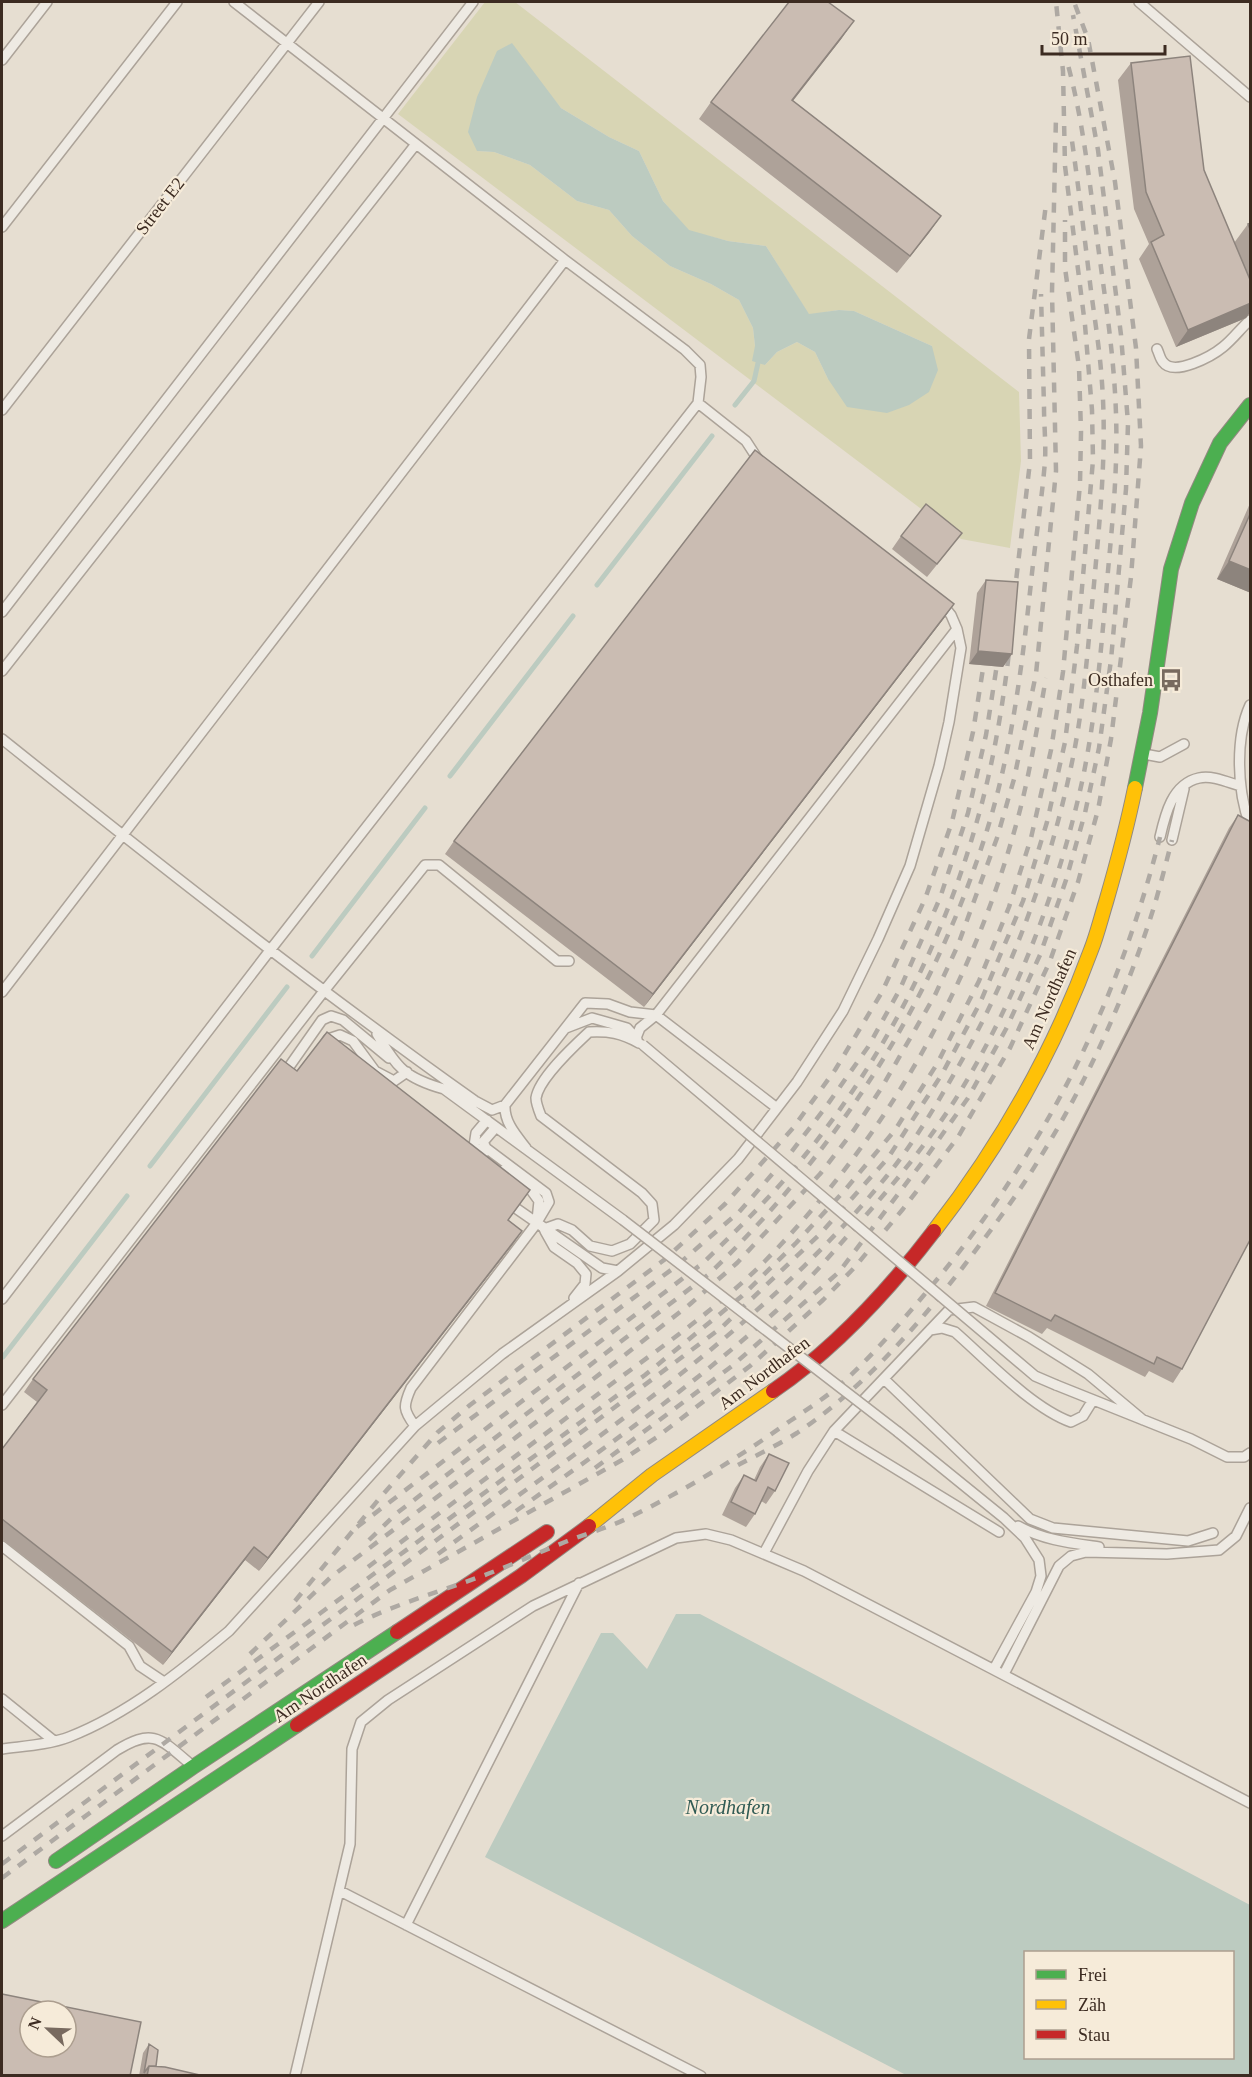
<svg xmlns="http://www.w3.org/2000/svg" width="1252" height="2077" viewBox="0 0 1252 2077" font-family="Georgia,serif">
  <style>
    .green { fill: #d8d5b4; fill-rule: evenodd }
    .water { fill: #bccbc0; fill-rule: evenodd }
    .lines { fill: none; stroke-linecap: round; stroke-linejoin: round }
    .stream { stroke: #bccbc0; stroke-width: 5 }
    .lane-casing { stroke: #aca399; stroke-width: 12 }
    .fast-casing { stroke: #918980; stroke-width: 16 }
    .slow-casing { stroke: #918980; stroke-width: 16 }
    .jam-casing { stroke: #918980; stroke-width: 16 }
    .lane { stroke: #eeeae3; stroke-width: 9 }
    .fast { stroke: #4caf50; stroke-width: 14 }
    .slow { stroke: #ffc107; stroke-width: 14 }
    .jam { stroke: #c62828; stroke-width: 14 }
    .rail { stroke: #aea9a3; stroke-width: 4.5; stroke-dasharray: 10 10; stroke-linecap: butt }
    .lane-bridge-casing { stroke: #aca399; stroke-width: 12; stroke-linecap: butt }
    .lane-bridge { stroke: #eeeae3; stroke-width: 9 }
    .wall { fill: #aea299 }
    .shaded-wall { fill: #8d847d }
    .building { fill: #cabcb2; stroke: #8d847d; stroke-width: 1.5; fill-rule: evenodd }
    .labels { text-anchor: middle; stroke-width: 4.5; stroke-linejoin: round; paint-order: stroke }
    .street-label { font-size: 18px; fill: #3c2b21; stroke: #f6ebd9 }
    .poi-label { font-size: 18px; fill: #3c2b21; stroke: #f6ebd9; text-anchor: end }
    .water-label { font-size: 20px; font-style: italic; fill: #305b54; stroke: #f6ebd9 }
  </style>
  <rect width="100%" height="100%" fill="#e6ded1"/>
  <!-- green -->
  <path class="green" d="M485 2H515L1019 392 1021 461 1010 548 961 539 398 114ZM538 80 561 108 609 137 639 151 663 201 689 231 728 241 766 246 809 315 838 310 854 311 932 346 828 379 815 352 797 342 777 352 765 365 755 346 753 328 739 300 711 284 670 266 632 236 609 210 577 201 530 165 494 152 477 151Z"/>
  <!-- water -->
  <path class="water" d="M512 43 561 108 609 137 639 151 663 201 689 230 728 241 766 246 809 314 839 310 854 311 932 346 938 370 929 392 909 405 887 413 847 407 828 379 815 352 797 342 777 352 765 365 752 361 755 346 753 328 739 300 711 284 670 266 632 236 609 210 577 201 530 165 494 152 477 151 468 132 477 97 497 51Z
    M676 1614H700L1250 1905V2075H906L485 1857 601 1633H613L647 1669ZM1026 1952H1232V2058H1026Z"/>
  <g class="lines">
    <!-- stream -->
    <path class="stream" d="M735 405 754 381 758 363
      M597 585 712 436
      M450 776 573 616
      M312 956 425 808
      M150 1166 287 987
      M3 1357 127 1196"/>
    <!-- lane casing -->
    <g class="lane-casing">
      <path id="lane" d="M1139 2 1250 97
        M2 60 47 2
        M2 227 177 2
        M1157 349C1159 353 1160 359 1163 362 1174 377 1212 356 1223 347 1233 339 1241 328 1250 320
        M698 403 746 441 759 461
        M2 410 319 2
        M2 612 473 2
        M2 671 416 144
        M1250 705C1235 738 1237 791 1250 825
        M2 739C157 863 313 986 475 1101L492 1110 505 1105
        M1144 754 1160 757 1184 744
        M1160 837C1165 815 1172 784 1199 778 1212 775 1227 782 1240 786
        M1172 840 1184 789
        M2 992 565 260
        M566 1028 592 1018 627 1028 637 1039
        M377 1034C397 1068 405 1078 444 1089L623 1220
        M636 1038 640 1028 656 1015 957 629
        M325 1044 328 1039 340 1035 353 1041 375 1071 394 1081 407 1072
        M284 1074 322 1020 331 1016 343 1020 389 1058
        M526 1148C516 1135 504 1122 505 1105L585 1003 608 1004 630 1012 656 1015 777 1108
        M483 1155 474 1146 476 1133 487 1120
        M504 1170 531 1190 539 1201 537 1220
        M517 1209 602 1268 618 1271
        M544 1229 558 1224 572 1230 590 1246 612 1251 630 1244 654 1220 652 1204 642 1193 541 1116C539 1111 536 1103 536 1098 539 1078 574 1046 589 1032 609 1031 621 1033 639 1043
        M545 1231 554 1247 577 1263 586 1274 585 1284 574 1298
        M2 1299 271 949 698 403 701 377 700 365 685 350 565 260 234 2
        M930 1330 942 1328 955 1332C987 1360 1032 1408 1071 1422L1083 1416 1093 1400
        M884 1379 1030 1519 1053 1528 1188 1541 1213 1533
        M1056 1385 1191 1439 1227 1457H1244L1250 1453
        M2 1405 324 991 425 865H439L557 961H569
        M415 1426C403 1410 403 1406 411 1388L536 1224 549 1202 546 1193 486 1148 483 1142 496 1127
        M834 1431 999 1532
        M898 1432 1004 1518 1025 1538 1039 1560 1041 1576 1036 1592 994 1669
        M1018 1526C1043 1540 1071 1543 1099 1547
        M2 1546 129 1646 140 1666 164 1682
        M764 1553 808 1471 834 1431 949 1310 974 1307 1029 1337 1088 1374 1143 1420
        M1004 1674 1059 1566 1071 1556 1086 1552 1167 1554 1219 1550 1236 1536 1250 1508
        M2 1699 54 1741
        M2 1749C24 1746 48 1745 69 1737 128 1714 181 1671 229 1631L415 1426 502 1354 618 1271 674 1225 738 1159 797 1082 843 1011 878 939 910 866 939 766 949 722 961 648 957 629 951 615 942 604
        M2 1836 117 1750C152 1729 159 1737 189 1763
        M340 1891 701 2076
        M406 1925 579 1583
        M295 2076 350 1844 352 1749 361 1722 388 1700 533 1606 676 1538 706 1534 731 1540 804 1571 1250 1803"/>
    </g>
    <!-- fast casing -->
    <g class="fast-casing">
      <path id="fast" d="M1135 788 1150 713 1171 569 1192 503 1220 443 1250 405
        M56 1861 193 1767 397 1632
        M2 1921 297 1725"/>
    </g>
    <!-- slow casing -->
    <g class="slow-casing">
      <path id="slow" d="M934 1231C1000 1146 1054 1051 1091 950 1097 935 1101 918 1106 902 1117 864 1127 827 1135 788
        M589 1526 652 1475 773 1391"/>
    </g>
    <!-- jam casing -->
    <g class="jam-casing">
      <path id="jam" d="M773 1391C836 1348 888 1291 934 1231
        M397 1632 547 1532
        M297 1725 521 1576 589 1526"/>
    </g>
    <!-- lane -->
    <use href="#lane" class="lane"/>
    <!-- fast -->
    <use href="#fast" class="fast"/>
    <!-- slow -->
    <use href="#slow" class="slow"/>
    <!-- jam -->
    <use href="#jam" class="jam"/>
    <!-- rail -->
    <path class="rail" d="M1014 598 1030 462 1029 339 1046 204
      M438 1443 675 1267 739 1212 789 1155 825 1108 868 1047 900 989 940 898 968 813 986 735 998 658
      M738 1465C757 1455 778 1445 797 1433 862 1389 915 1329 963 1267 990 1231 1018 1195 1041 1156 1088 1080 1126 995 1153 910 1160 887 1166 863 1172 840
      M595 1468 732 1366 839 1272 927 1156 968 1098 1006 1029 1040 955 1066 880 1085 813 1099 748 1111 660 1126 489 1128 423 1121 335 1098 150 1073 15
      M516 1511C605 1448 695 1384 776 1311 803 1287 827 1259 851 1232 888 1191 925 1147 955 1100 1014 1005 1058 891 1082 782 1096 716 1101 649 1107 582 1112 526 1118 471 1116 414 1114 350 1103 286 1095 223 1088 170 1082 117 1068 65
      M357 1527 703 1263C739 1228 775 1193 806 1154 884 1058 944 940 977 821 993 766 1004 700 1010 643
      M369 1540 397 1513 709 1274C838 1151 935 999 988 827 1013 745 1023 658 1032 573 1036 536 1042 498 1045 461 1046 443 1044 425 1044 407 1043 369 1042 332 1041 294
      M438 1554C595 1438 762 1329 886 1177 909 1149 929 1117 947 1086 1006 987 1047 880 1071 767 1084 707 1088 645 1094 584 1100 516 1107 450 1102 383 1100 352 1095 321 1091 291 1085 241 1079 191 1072 141
      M368 1567C447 1507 527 1448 606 1388 660 1348 717 1309 765 1261 888 1136 976 980 1020 810 1031 767 1038 722 1046 678
      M295 1601 379 1499 438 1432 470 1405 664 1260 725 1204 793 1128 835 1070 882 992 925 899 952 822 973 732 985 656
      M354 1625C395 1604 439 1592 482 1576 510 1566 537 1553 565 1542 585 1534 607 1528 626 1519 684 1491 738 1458 790 1421 805 1411 820 1401 834 1390 867 1362 896 1328 924 1295 1040 1159 1116 1010 1160 837
      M250 1654 331 1577 617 1361 689 1305 737 1263 820 1174 854 1130 882 1087 935 995 958 945 997 838 1014 779 1036 674 1056 471 1052 292 1056 116
      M206 1697 645 1375 742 1296 796 1243 845 1190 895 1130 937 1064 979 981 1009 907 1031 838 1051 750 1063 672 1080 484 1081 432 1079 367 1065 268V220
      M2 1864 721 1328 821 1233 888 1158 942 1074 980 1003 1023 901 1047 822 1065 742 1077 646 1093 460 1092 410 1085 325 1065 166 1063 71 1056 2
      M2 1878 390 1590 622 1460 657 1437 750 1366 823 1300 854 1268 903 1209 958 1137 1010 1048 1050 961 1078 882 1098 810 1111 739 1131 577 1141 446 1136 348 1115 182 1088 39 1074 2"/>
    <!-- lane-bridge casing -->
    <g class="lane-bridge-casing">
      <path id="lane-bridge" d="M643 1045 1035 1376 1056 1385
        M623 1220 898 1432"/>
    </g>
    <!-- lane-bridge -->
    <use href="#lane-bridge" class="lane-bridge"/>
  </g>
  <!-- wall -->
  <path class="wall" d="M842 38 793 101 941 216 897 273 699 119 711 102Z
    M1131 63 1204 170 1234 243 1248 224 1251 223V311L1246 318 1176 347 1139 259 1149 244 1134 209 1118 80Z
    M1251 501V593L1217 579Z
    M901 536 952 546 927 577 892 549Z
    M986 580 1012 654 1003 667 969 664 977 593Z
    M945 617 644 1007 445 854 454 841Z
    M1238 815 1182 1369 1173 1383 1149 1371 1145 1377 1047 1328 1042 1334 986 1306 1229 828Z
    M521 1203 508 1220 522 1231 513 1244 259 1571 245 1560 163 1665 2 1539V1449L37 1402 24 1392 33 1379Z
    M769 1454 775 1491 766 1504 761 1501 755 1514 746 1527 722 1515 735 1488 744 1475 754 1480 760 1467Z
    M149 2044 156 2066 204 2076H139L143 2053Z"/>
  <!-- shaded-wall -->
  <path class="shaded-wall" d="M854 21 842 38 780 117 792 100Z
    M941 216 929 233 897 273 910 256Z
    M1251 303V311L1246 318 1176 347 1188 330Z
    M1229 561 1251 570V593L1217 579Z
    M954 604 945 617 644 1007 653 994Z
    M978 651 1012 654 1003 667 969 664Z
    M522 1231 513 1244 259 1571 268 1558Z
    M254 1547 245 1560 163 1665 172 1652Z"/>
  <!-- building -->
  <path class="building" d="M789 2H828L854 21 792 100 941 216 910 256 711 102Z
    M1190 56 1204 170 1251 282V303L1188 330 1151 242 1164 235 1146 192 1131 63Z
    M1251 223V232L1248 224Z
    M755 450 954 604 653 994 454 841Z
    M926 504 962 533 937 564 901 536Z
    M1251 512V570L1229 561Z
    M986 580 1018 582 1012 654 978 651Z
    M1238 815 1251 822V1238L1182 1369 1157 1357 1154 1364 1055 1315 1051 1321 995 1293Z
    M327 1032 530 1190 508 1220 522 1231 268 1558 254 1547 172 1652 2 1519V1449L47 1390 33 1379 281 1059 297 1071Z
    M769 1454 789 1463 775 1491 768 1487 755 1514 731 1502 744 1475 756 1481Z
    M2 1994 141 2022 130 2076H2ZM30 2011H66V2047H30Z
    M149 2044 158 2050 156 2066H149L144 2073Z
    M149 2066 165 2067 204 2076H147Z"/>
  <!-- icons -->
  <defs>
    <g id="bus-bare" transform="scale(1.8)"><path d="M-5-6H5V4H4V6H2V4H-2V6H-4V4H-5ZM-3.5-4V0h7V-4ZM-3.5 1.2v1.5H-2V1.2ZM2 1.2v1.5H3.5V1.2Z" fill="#786a5f" stroke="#f6ebd9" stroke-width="2.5" paint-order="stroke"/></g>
  </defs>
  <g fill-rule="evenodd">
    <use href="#bus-bare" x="1171" y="680"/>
  </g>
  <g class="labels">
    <!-- street labels -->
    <g class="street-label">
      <text transform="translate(160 206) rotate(-52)" y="6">Street E2</text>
      <text transform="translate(1049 999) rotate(-66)" y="6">Am Nordhafen</text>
      <text transform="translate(764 1373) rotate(-37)" y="6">Am Nordhafen</text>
      <text transform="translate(320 1688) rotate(-34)" y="6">Am Nordhafen</text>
    </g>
    <!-- poi labels -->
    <g class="poi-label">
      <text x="1153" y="686">Osthafen</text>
    </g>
    <!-- water labels -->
    <g class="water-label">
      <text x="728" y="1814">Nordhafen</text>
    </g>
  </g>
  <!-- border -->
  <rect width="1252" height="2077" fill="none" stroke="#3c2b21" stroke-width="6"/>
  <!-- legend -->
  <rect x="1024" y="1951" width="210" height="108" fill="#f6ebd9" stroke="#ac9e8f" stroke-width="1.5"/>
  <rect x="1036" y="1970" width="30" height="9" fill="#4caf50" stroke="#ac9e8f" stroke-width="1.5"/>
  <text x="1078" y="1981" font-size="18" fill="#3c2b21">Frei</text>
  <rect x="1036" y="2000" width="30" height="9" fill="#ffc107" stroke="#ac9e8f" stroke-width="1.5"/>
  <text x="1078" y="2011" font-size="18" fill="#3c2b21">Zäh</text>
  <rect x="1036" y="2030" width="30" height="9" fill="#c62828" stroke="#ac9e8f" stroke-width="1.5"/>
  <text x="1078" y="2041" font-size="18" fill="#3c2b21">Stau</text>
  <!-- north arrow -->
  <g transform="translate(48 2029) rotate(293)"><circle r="28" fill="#f6ebd9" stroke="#ac9e8f" stroke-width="1.5"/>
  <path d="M0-4.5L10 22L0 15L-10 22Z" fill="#786a5f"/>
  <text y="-9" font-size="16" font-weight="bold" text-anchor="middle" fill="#3c2b21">N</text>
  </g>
  <!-- scale -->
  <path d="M1042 45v9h123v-9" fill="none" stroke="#3c2b21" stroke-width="3"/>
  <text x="1051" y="45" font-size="18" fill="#3c2b21" stroke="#f6ebd9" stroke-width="4.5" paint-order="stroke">50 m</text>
</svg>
